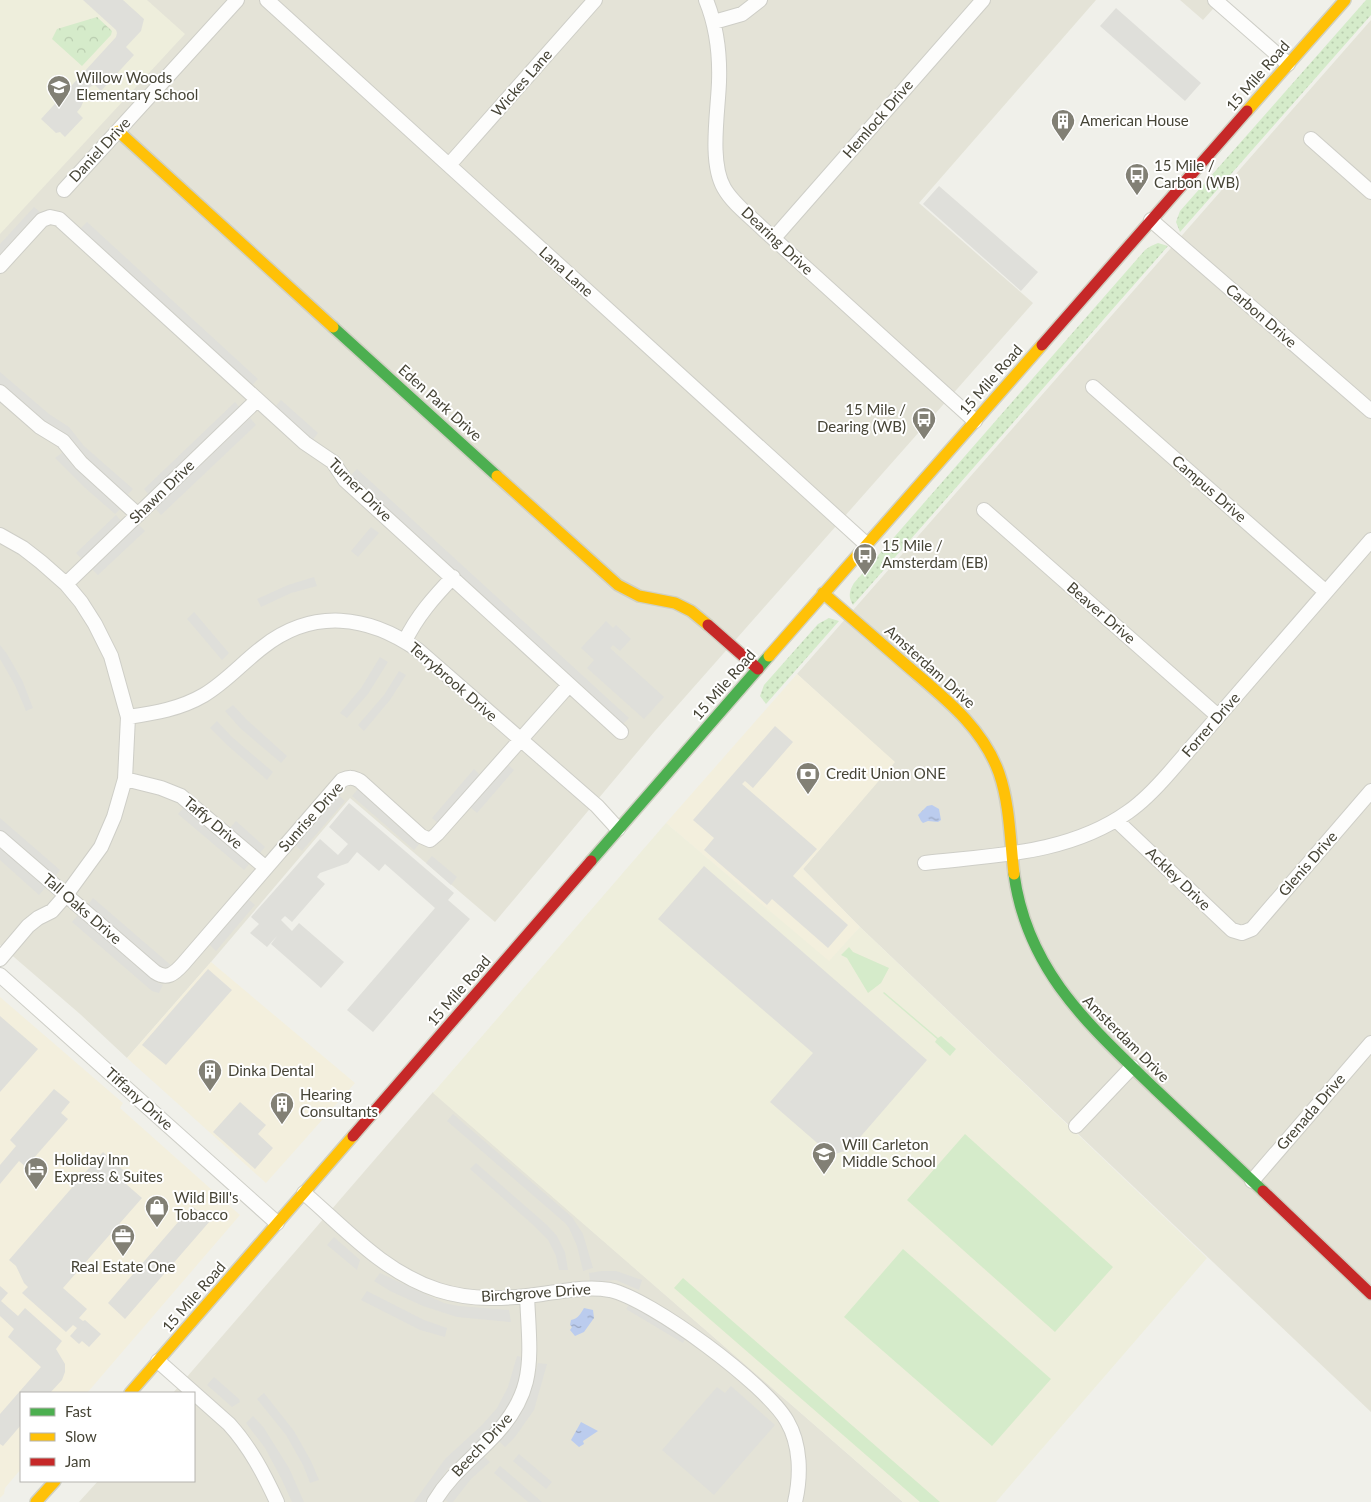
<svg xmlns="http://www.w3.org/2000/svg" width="1371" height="1502" viewBox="0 0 1371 1502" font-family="Lato,sans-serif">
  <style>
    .residential { fill: #e4e3d7 }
    .commercial { fill: #f3efdd }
    .education { fill: #eeeedc }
    .grass { fill: url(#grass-dots) }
    .park { fill: url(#park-crowns) }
    .garden { fill: #d5ebca }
    .parking { fill: #dfdfda }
    .water { fill: url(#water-ripples) }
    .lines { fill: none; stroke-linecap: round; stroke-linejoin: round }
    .street-casing { stroke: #cecec7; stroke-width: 16 }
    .fast-casing { stroke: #d0d0c3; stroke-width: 14 }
    .slow-casing { stroke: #d0d0c3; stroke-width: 14 }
    .jam-casing { stroke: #d0d0c3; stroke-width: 14 }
    .street { stroke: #fdfdfc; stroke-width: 14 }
    .fast { stroke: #4caf50; stroke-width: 11 }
    .slow { stroke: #ffc107; stroke-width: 11 }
    .jam { stroke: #c62828; stroke-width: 11 }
    .labels { text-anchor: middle; stroke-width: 4; stroke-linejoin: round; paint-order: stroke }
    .street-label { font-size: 15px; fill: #464436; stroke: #fff }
    .poi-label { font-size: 15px; fill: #464436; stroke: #fff; text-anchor: start }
  </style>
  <defs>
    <pattern id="grass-dots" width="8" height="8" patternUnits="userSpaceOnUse" patternTransform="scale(1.25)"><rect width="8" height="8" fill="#d5ebca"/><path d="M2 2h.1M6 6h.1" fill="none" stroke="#b8cbae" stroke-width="1.8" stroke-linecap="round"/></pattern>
    <pattern id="park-crowns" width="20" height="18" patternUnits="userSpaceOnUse" patternTransform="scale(1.25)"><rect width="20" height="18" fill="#d5ebca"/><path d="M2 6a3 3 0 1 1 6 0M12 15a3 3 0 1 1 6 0" fill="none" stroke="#b8cbae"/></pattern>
    <pattern id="water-ripples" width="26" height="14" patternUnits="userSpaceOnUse" patternTransform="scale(1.25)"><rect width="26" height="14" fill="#bce"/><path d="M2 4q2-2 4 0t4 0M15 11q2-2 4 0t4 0" fill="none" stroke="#9aa7c2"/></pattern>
  </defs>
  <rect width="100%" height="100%" fill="#f0f0ea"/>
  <!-- residential -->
  <path class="residential" d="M0 0H1096L919 203 1033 303 655 731 495 922 350 798 211 962 127 1058 80 1014 0 945Z
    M1180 0H1221L1203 20Z
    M1371 20V1412L860 927 803 869 894 762 797 674Z
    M433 1092 903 1502H79L98 1481H194V1393H173Z"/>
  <!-- commercial -->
  <path class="commercial" d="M797 674 895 762 803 869 860 927 829 962 666 823Z
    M211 962 355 1083 266 1183 127 1058Z
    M0 997 123 1103 120 1108 240 1215 87 1393H21V1469L5 1488 4 1494 0 1498Z"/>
  <!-- education -->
  <path class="education" d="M0 0H147L185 34 0 234Z
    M666 823 829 961 860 927 1207 1258 996 1502H903L433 1093Z"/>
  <!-- grass -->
  <path class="grass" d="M1366 0H1371V15L1180 232 1176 222 1180 211Z
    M1158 243 1168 246 853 605C848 597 849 591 854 583L1145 250 1151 246Z
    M829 618 839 621 766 704 760 696 764 685 818 624Z"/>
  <!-- park -->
  <path class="park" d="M97 17 112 31 111 35 82 66 52 39 57 29Z"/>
  <!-- garden -->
  <path class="garden" d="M849 947 853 952 889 968 881 983 868 993 847 958 841 955Z
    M884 992 938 1038 941 1036 956 1049 950 1056 935 1042 937 1039 883 993Z
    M965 1134 1113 1267 1055 1332 907 1200Z
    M903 1249 1051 1379 992 1446 844 1317Z
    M683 1278 940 1502H941H920L674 1288Z"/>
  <!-- parking -->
  <path class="parking" d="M83 0H123L144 19 141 31 126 47 134 55 101 91 94 84 89 88 81 107 77 112 83 118 65 137 60 132 56 133 41 119 116 37 117 33 116 30Z
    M1116 8 1201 83 1185 101 1100 26Z
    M939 186 1038 272 1021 291 923 204Z
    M34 207 41 213 0 259V244Z
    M87 222 258 379 251 386 80 229Z
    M0 372 49 414 69 427 84 446 133 489 126 496 0 385Z
    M281 400 318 433 312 441 275 407Z
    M235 402 241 409 150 496 144 489Z
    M250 418 256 425 161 515 155 508Z
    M63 452 122 507 115 514 84 487 55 458Z
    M357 469 629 718 622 725 350 476Z
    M116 515 122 522 83 560 76 553Z
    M138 524 145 531 98 575 92 569Z
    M371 527 379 533 358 557 351 551Z
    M314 577 317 586 291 593 261 607 257 599 288 585Z
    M194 612 229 653 222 660 187 619Z
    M606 621 613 628 616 625 631 639 620 651 613 645 610 648 664 697 644 719 587 668 594 660 581 648Z
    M0 645 7 654 22 680 33 708 26 711 15 685 0 659Z
    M380 657 388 662 368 694 347 718 340 713 361 688Z
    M399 671 406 675 390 700 364 731 358 725 384 695Z
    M233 705 247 720 287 756 281 763 240 728 225 711Z
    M217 721 232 737 273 772 267 780 226 744 210 728Z
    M775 726 793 742 753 788 745 781 742 784 817 849 793 876 848 925 828 948 772 899 767 905 704 850 714 838 693 820Z
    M507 764 514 770 477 813 470 807Z
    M474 769 481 776 439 824 432 818Z
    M358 789 420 843 414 850 352 796Z
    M338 795 345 801 302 851 295 845Z
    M349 803 454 893 448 900 470 919 373 1032 347 1010 435 908 385 864 379 871 357 852 348 863 320 873 317 877 325 884 292 922 285 916 281 920 292 931 299 923 344 962 321 988 271 944 277 936 267 947 250 933 259 924 251 917 320 839 338 855 348 844 329 827Z
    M184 807 250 863 244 870 178 814Z
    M0 818 60 870 54 878 0 831Z
    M236 821 265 847 259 854 230 828Z
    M0 847 46 887 39 895 0 860Z
    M432 856 457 877 451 885 426 863Z
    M704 866 927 1060 849 1150 831 1155 770 1102 813 1053 658 919Z
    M93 898 173 967 167 974 87 906Z
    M248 899 255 905 216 951 209 944Z
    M78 915 158 983 163 985 159 993 152 991 72 922Z
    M208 969 232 990 166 1065 142 1045Z
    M0 1016 38 1049 0 1092Z
    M54 1089 70 1102 61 1113 68 1119 26 1167 19 1161 0 1184V1165L16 1146 10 1140Z
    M240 1102 266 1125 258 1134 273 1148 255 1169 213 1132Z
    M453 1114 572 1217 583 1234 593 1268 583 1271 577 1246 569 1228 565 1223 447 1121Z
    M103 1152 131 1177 126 1184 142 1198 63 1288 87 1309 79 1318 83 1321 85 1320 101 1334 89 1347 82 1341 79 1344 70 1336 77 1328 73 1325 66 1332 22 1293 28 1287 24 1283 16 1266 9 1260Z
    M476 1163 547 1225 557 1236 565 1252 568 1270H559L556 1256 548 1240 532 1224 470 1169Z
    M192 1206 210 1221 125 1319 108 1303Z
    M334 1237 360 1260 357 1270 327 1245Z
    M602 1271H616L642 1280 639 1290 616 1280 590 1282 589 1273Z
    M380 1273 444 1303 459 1306 509 1310 511 1322 457 1317 423 1306 390 1291 374 1281Z
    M0 1286 8 1293 1 1301 18 1316 25 1308 62 1341 56 1349 65 1364V1372L62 1380 50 1393H21V1425L3 1446 0 1444V1414L41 1367 8 1337 14 1329 0 1316Z
    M367 1291 424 1320 447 1328 445 1337 420 1330 361 1300Z
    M631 1301 688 1334 683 1343 626 1309Z
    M517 1356 526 1358 516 1390 511 1402 504 1413 488 1432 447 1470 425 1502H414L445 1459 482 1425 497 1408 508 1387Z
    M538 1363 547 1364 534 1410 515 1437 505 1447 499 1441 517 1417 525 1405 532 1386Z
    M214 1377 239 1399 240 1402 232 1407 207 1385Z
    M731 1386 775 1425 714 1495 662 1450 717 1387 725 1393Z
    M264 1393 294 1431 311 1461 319 1480 310 1483 303 1465 286 1435 257 1399Z
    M253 1416 264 1428 289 1468 304 1502H292L281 1478 265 1448 246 1423Z
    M519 1454 552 1482 546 1489 513 1461Z
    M482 1455 490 1462 471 1479 453 1502H448L443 1499 455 1483Z
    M500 1466 505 1470 542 1502H528L494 1473Z"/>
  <!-- water -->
  <path class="water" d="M932 805 939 809 941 820 938 822 928 821 923 823 921 821 918 815 927 806Z
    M584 1308 593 1310 594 1318 584 1332 575 1336 570 1330 572 1327 570 1325 571 1320C579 1318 580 1314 584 1308Z
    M581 1422 598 1431 583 1441 584 1444 579 1447 571 1440Z"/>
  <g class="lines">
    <!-- street casing -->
    <g class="street-casing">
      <path id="street" d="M267 0 866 544
        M706 0C717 27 720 54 719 82 718 112 709 162 724 188 733 204 750 216 763 229L975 421
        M1215 0 1288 64
        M714 22 742 14 760 0
        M1311 139 1371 192
        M449 165 595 0
        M64 190 237 0
        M1151 220 1371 411
        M774 238 983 0
        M0 266 42 220 50 217 59 219 305 443 333 462 345 480 621 732
        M1093 387 1326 592
        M0 392 40 427 63 441 81 463 138 515
        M984 510 1218 716
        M0 535 23 548 41 562 66 584 81 602 95 624 111 656 128 717 125 779 114 817 101 847 66 895 52 911 38 918 28 926 0 959
        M66 584 257 400
        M405 641C417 616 434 597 453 577
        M128 717C155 713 180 709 204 695 226 682 243 662 263 647 313 608 368 615 418 650L597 806 618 829
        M125 779 161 788 181 796 266 868
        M1116 820 1232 930 1242 933 1252 929 1371 791
        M0 838 155 972C167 980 174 974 183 964L342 780C349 777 353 777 360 781L421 836 430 840 437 834 569 685
        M925 863C995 855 1069 854 1128 812 1144 801 1157 787 1170 772L1371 540
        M0 975 277 1223
        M1076 1126 1132 1067
        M1252 1181 1371 1043
        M304 1193C346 1229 383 1272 438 1290 472 1301 507 1299 542 1294 565 1291 587 1286 610 1290 651 1299 766 1384 787 1421 801 1445 801 1476 795 1502
        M158 1361 229 1424C250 1447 264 1474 277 1502
        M434 1502C449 1477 467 1463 487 1443 538 1394 530 1360 527 1296"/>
    </g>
    <!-- fast casing -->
    <g class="fast-casing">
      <path id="fast" d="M333 327 497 476
        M591 861 769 656
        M1014 874C1027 971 1089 1025 1155 1089 1191 1123 1227 1157 1263 1191"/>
    </g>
    <!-- slow casing -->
    <g class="slow-casing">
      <path id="slow" d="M1247 111 1345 0
        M118 131 333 327
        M497 476 618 585 639 596 675 603 691 611 708 625
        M823 593C851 617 878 641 906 665 943 697 982 726 999 773 1010 805 1010 841 1014 874
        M769 656 1042 345
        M130 1393 353 1136
        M36 1502 55 1481"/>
    </g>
    <!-- jam casing -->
    <g class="jam-casing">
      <path id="jam" d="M1042 345 1247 111
        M708 625 758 669
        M353 1136 591 861
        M1263 1191 1371 1294"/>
    </g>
    <!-- street -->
    <use href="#street" class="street"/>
    <!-- fast -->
    <use href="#fast" class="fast"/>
    <!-- slow -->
    <use href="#slow" class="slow"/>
    <!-- jam -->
    <use href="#jam" class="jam"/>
  </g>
  <!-- icons -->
  <defs>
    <g id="school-pin" transform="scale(1.25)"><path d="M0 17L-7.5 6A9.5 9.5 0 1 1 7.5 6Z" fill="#828075" stroke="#fff"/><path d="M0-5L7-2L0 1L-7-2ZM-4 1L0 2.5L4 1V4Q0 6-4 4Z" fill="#fff"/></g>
    <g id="building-pin" transform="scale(1.25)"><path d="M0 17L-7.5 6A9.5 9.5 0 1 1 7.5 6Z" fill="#828075" stroke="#fff"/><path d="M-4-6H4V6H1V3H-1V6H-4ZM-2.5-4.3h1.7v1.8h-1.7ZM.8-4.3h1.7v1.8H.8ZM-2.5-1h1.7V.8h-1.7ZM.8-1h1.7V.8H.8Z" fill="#fff"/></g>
    <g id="bus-pin" transform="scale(1.25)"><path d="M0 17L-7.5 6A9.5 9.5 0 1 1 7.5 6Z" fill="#828075" stroke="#fff"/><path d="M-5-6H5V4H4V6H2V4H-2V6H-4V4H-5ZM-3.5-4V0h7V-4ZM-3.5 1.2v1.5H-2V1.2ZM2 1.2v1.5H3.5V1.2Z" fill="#fff"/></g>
    <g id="bank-pin" transform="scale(1.25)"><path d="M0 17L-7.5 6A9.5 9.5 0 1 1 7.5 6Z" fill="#828075" stroke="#fff"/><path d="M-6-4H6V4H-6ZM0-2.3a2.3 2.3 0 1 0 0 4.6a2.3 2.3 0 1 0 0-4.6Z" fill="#fff"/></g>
    <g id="hotel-pin" transform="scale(1.25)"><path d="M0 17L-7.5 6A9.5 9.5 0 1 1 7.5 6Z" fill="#828075" stroke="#fff"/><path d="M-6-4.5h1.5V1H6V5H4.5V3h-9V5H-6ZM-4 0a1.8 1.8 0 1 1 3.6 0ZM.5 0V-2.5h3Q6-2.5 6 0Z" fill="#fff"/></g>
    <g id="shop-pin" transform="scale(1.25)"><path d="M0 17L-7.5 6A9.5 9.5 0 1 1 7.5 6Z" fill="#828075" stroke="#fff"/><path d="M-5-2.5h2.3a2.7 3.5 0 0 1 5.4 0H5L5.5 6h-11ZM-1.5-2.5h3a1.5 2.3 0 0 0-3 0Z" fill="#fff"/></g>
    <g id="office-pin" transform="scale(1.25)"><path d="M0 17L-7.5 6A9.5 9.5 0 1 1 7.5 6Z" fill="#828075" stroke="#fff"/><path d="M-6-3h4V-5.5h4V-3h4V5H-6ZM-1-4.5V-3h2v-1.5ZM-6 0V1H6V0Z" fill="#fff"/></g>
  </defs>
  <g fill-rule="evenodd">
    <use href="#school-pin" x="59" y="87"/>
    <use href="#building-pin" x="1063" y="121"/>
    <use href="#bus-pin" x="1137" y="175"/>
    <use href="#bus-pin" x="924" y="419"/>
    <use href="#bus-pin" x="865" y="555"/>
    <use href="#bank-pin" x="808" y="774"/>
    <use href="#building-pin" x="210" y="1071"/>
    <use href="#building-pin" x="282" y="1104"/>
    <use href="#school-pin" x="824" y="1154"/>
    <use href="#hotel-pin" x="36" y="1169"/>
    <use href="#shop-pin" x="157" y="1207"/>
    <use href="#office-pin" x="123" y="1236"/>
  </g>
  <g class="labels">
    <!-- street labels -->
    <g class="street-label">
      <text transform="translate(1258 76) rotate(-49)" y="5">15 Mile Road</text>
      <text transform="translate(522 83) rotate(-49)" y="5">Wickes Lane</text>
      <text transform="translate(878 119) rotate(-49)" y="5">Hemlock Drive</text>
      <text transform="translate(100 150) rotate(-47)" y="5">Daniel Drive</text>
      <text transform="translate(777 241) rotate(43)" y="5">Dearing Drive</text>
      <text transform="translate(566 272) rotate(42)" y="5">Lana Lane</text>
      <text transform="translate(1261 316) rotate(41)" y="5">Carbon Drive</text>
      <text transform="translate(991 380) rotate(-49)" y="5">15 Mile Road</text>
      <text transform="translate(440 403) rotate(42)" y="5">Eden Park Drive</text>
      <text transform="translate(1209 489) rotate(41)" y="5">Campus Drive</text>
      <text transform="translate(360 490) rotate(45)" y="5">Turner Drive</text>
      <text transform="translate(162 492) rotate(-44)" y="5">Shawn Drive</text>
      <text transform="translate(1101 613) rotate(41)" y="5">Beaver Drive</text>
      <text transform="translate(930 667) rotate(42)" y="5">Amsterdam Drive</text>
      <text transform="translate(453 682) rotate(41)" y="5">Terrybrook Drive</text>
      <text transform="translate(724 685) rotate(-49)" y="5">15 Mile Road</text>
      <text transform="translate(1211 725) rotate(-49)" y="5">Forrer Drive</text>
      <text transform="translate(311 817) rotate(-48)" y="5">Sunrise Drive</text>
      <text transform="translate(213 823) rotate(40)" y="5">Taffy Drive</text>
      <text transform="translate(1308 864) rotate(-49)" y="5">Glenis Drive</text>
      <text transform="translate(1178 879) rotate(44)" y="5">Ackley Drive</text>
      <text transform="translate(82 909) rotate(41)" y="5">Tall Oaks Drive</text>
      <text transform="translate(459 991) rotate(-49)" y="5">15 Mile Road</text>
      <text transform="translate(1126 1039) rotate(45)" y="5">Amsterdam Drive</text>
      <text transform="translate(139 1099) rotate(42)" y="5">Tiffany Drive</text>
      <text transform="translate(1311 1112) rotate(-49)" y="5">Grenada Drive</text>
      <text transform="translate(536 1293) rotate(-4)" y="5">Birchgrove Drive</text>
      <text transform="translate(194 1297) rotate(-49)" y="5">15 Mile Road</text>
      <text transform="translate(482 1445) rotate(-47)" y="5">Beech Drive</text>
    </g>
    <!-- poi labels -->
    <g class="poi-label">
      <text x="76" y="83">Willow Woods<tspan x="76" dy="17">Elementary School</tspan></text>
      <text x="1080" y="126">American House</text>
      <text x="1154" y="171">15 Mile /<tspan x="1154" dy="17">Carbon (WB)</tspan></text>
      <text x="906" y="415" text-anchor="end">15 Mile /<tspan x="906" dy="17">Dearing (WB)</tspan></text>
      <text x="882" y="551">15 Mile /<tspan x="882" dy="17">Amsterdam (EB)</tspan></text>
      <text x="826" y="779">Credit Union ONE</text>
      <text x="228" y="1076">Dinka Dental</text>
      <text x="300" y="1100">Hearing<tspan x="300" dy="17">Consultants</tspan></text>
      <text x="842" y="1150">Will Carleton<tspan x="842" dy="17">Middle School</tspan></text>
      <text x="54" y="1165">Holiday Inn<tspan x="54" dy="17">Express &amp; Suites</tspan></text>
      <text x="174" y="1203">Wild Bill's<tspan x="174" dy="17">Tobacco</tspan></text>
      <text x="123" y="1272" text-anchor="middle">Real Estate One</text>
    </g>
  </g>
  <!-- legend -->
  <rect x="20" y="1392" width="175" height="90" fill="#ffffff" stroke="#b5b4af"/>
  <rect x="30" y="1408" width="25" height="8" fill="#4caf50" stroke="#b5b4af"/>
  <text x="65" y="1417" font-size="15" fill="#464436">Fast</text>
  <rect x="30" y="1433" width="25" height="8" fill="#ffc107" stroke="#b5b4af"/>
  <text x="65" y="1442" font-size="15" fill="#464436">Slow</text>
  <rect x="30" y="1458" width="25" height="8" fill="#c62828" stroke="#b5b4af"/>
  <text x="65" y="1467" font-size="15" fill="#464436">Jam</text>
</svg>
